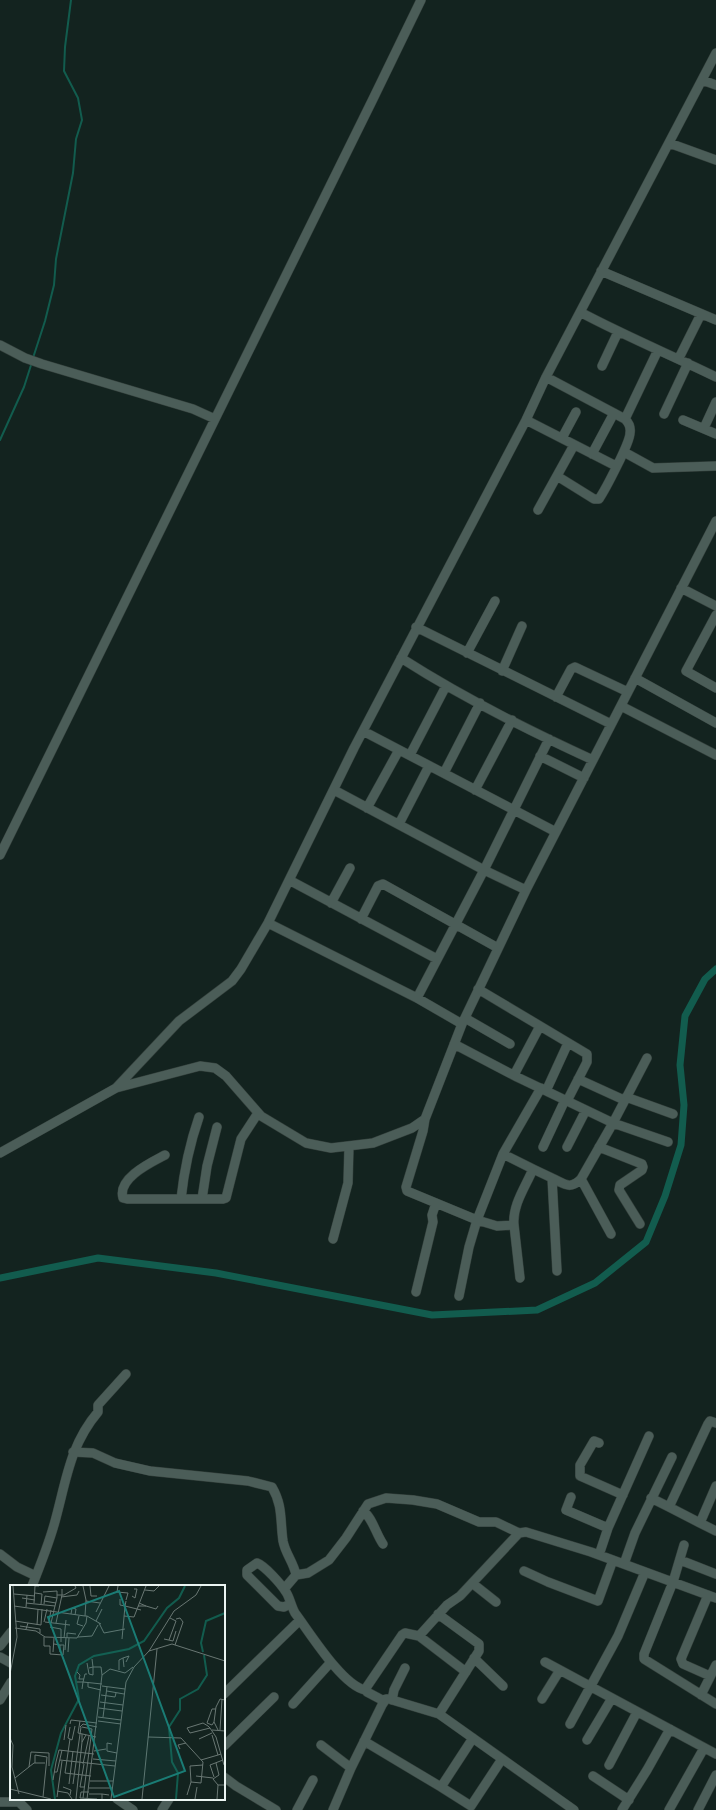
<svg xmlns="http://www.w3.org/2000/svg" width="716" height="1810" viewBox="0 0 716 1810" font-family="Roboto,sans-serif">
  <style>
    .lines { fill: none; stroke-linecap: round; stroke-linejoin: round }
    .stream { stroke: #125c4e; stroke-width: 2 }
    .canal { stroke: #125c4e; stroke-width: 7 }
    .minor-casing { stroke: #34403c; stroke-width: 10 }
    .minor { stroke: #4b5d58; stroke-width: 9 }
    .inset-river { fill: none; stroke: #125c4e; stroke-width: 2 }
    .inset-road { fill: none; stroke: #697773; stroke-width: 1 }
    .view { fill: #1a7c75; fill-opacity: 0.15; stroke: #1a7c75; stroke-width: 2 }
    .inset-edge { fill: none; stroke: #ebf5f2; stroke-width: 2 }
  </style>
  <rect width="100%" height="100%" fill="#13231f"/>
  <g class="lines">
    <!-- stream -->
    <path class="stream" d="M33 358 45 321 54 285 56 259 73 173 76 139 82 120 78 98 64 71 65 47 71 0
      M0 440 24 387 32 362"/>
    <!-- canal -->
    <path class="canal" d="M0 1278 98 1258 216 1273 432 1315 537 1310 595 1283 646 1242 665 1196 681 1145 684 1105 680 1065 685 1016 705 979 716 969"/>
    <!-- minor casing -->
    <g class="minor-casing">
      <path id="minor" d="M702 80 716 85
        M669 143 716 160
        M601 271 716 320
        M580 312C625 336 671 355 716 377
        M0 345 25 358 42 364 193 409 215 419
        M679 358 701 314
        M602 366 618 332
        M546 377 625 419C629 423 631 427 630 433 630 443 605 490 599 499H594L557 476
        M664 414 688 363
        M625 419 658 350
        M526 420 616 466
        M683 420 716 434
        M704 428 716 402
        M562 438 576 412
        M624 452 653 468 716 466
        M592 454 614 413
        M538 510 574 445
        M681 588 716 606
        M716 615 686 671 716 688
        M416 627 611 724
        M467 653 495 601
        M401 658C462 697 527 730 593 760
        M502 671 522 626
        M635 678 716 723
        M556 697 571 669 575 667 628 692
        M621 706 716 755
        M363 731 556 832
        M410 755 446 686
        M540 756 584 778
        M444 773 480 703
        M334 790 484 870 526 890
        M475 790 512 720
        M367 808 399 750
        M399 824 429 766
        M0 855C139 569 283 286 421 0
        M289 880 437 959
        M331 903 350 868
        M361 919 378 886 383 884 498 948
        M268 923 417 998 462 1024
        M478 989 587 1054V1062L567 1101
        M417 998 484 870 549 739
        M465 1018 510 1044
        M454 1044 517 1077 613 1123 581 1179C570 1190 565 1184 552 1178
        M647 1058 613 1123 668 1142
        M514 1075 540 1026
        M578 1079 624 1100
        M116 1088 200 1066 215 1068 226 1076 261 1116 306 1143 331 1148 373 1143 412 1128 425 1119 462 1024 495 955 526 890 716 521
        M546 1091 568 1043
        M626 1097 673 1114
        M199 1117C190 1143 184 1171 181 1199H223L226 1198 241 1139 258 1113
        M425 1119 423 1131 406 1187 407 1191 477 1220 469 1247 459 1296
        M543 1147 565 1100
        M567 1147 586 1110
        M599 1147 642 1164 643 1167 642 1170 620 1185 619 1190 640 1224
        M0 1153 116 1088 179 1021 232 981 241 969 268 923 354 748 526 420 546 377 716 53
        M503 1154 541 1088
        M165 1155C152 1162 117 1178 123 1198L127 1199H181
        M533 1169 552 1178 557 1271
        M581 1179 611 1234
        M202 1199 207 1166 217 1127
        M514 1225 497 1226 477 1220 503 1154 533 1169C526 1186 512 1205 514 1225L520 1278
        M333 1239 348 1183 349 1146
        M416 1292 433 1222 432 1215 436 1203
        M599 1443 594 1441 580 1465V1476L623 1495
        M73 1452 93 1453 115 1463 150 1471 248 1481 272 1487C283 1506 280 1520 283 1541 285 1553 294 1563 296 1575L284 1589
        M716 1486 700 1523 716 1531
        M571 1497 566 1510 608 1528
        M651 1498 669 1507
        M363 1511C372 1517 376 1534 383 1544
        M700 1523 669 1507 708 1424 710 1421 716 1423
        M684 1545 673 1582 644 1654V1659L716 1704
        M0 1554 17 1567 36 1576
        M599 1555 608 1528 649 1436
        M680 1560 716 1574
        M624 1564 635 1533 672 1457
        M524 1571 548 1582 598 1601 613 1560
        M296 1575 308 1573 329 1560 346 1538 368 1504 386 1498 413 1500 437 1504 479 1522H496L519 1533
        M472 1583 496 1602
        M32 1586C40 1566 48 1546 54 1525 66 1483 69 1446 98 1412V1405L126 1374
        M708 1595 681 1659 683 1664 710 1676
        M290 1604 284 1607 278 1606 247 1575V1570L257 1563C265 1566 281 1584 286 1592 290 1598 291 1606 295 1613 310 1633 342 1685 365 1690
        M438 1614 479 1644V1651L439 1714
        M419 1636 466 1672
        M0 1646 11 1632
        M0 1657 11 1663
        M474 1658 503 1686
        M545 1662 716 1754
        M224 1694 300 1620
        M701 1695 716 1665
        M542 1699 560 1670
        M0 1700 11 1682
        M392 1700 394 1690 405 1668
        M384 1701 367 1692 366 1688 402 1635 405 1633 419 1636 447 1605 460 1596 519 1533 526 1532 591 1552 716 1598
        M293 1704 331 1662
        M570 1724 618 1636 645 1572
        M473 1738 441 1787 471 1806 502 1759
        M587 1740 612 1698
        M364 1741 441 1787
        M321 1745 351 1768
        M224 1746 274 1697
        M609 1765 637 1712
        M593 1776 629 1800
        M224 1777 236 1786 276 1810
        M117 1799 133 1810
        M0 1802H19L27 1810
        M162 1810 169 1799
        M297 1810 313 1780
        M333 1810 351 1768 382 1705 386 1699H389L439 1714 574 1810
        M622 1810 647 1770 670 1729
        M669 1810 704 1748
        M698 1810 716 1775"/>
    </g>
    <!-- minor -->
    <use href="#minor" class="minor"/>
  </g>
  <!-- overview -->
  <g transform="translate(10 1585)">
    <rect width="215" height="215" fill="#13231f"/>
    <path class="inset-river" d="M193 67 191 58 196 36 215 28M45 214 41 185 51 148 69 114 65 91 69 80 84 71 119 64 134 56 157 23 169 13 175 1M166 214 168 188 162 177 159 142 170 125V114L188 104 197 90 194 70"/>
    <path class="inset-road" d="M80 1 81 11H87M108 1 107 7 118 8 116 15M52 4V10H54L66 3 65 1M135 5 144 6 149 1M33 7 47 6V10M25 8 32 9 31 19M4 9 25 11M122 11 125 13 127 4H124M51 12 67 10 69 6M12 13 25 15M110 14V20L115 21 116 16M34 16 46 18M76 16 90 18M16 18 45 21M24 18 25 1H29M34 19 35 11 47 13 44 25M4 21 75 31 76 15 73 1M128 21H136L129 18M136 21 146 24 148 21M16 22 17 10M86 27 99 1M61 29 62 23 66 24 65 30M69 31 67 39 73 41M77 31 91 39M114 31 124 32 136 1M5 36 18 38M86 36 92 24M34 37 37 24M35 37 60 40M39 37 41 25M41 38 44 25M46 38 52 10H47V13M89 38 94 48 115 44M27 40 28 24M10 41 30 44V48M40 42 51 44V57M5 43 26 46 35 52 67 53 76 38 77 31H75M16 44 18 38 31 40 32 24M34 52V61H40V69L53 70 54 60H50M68 52 82 51 88 40M54 53 56 35M57 53V48L66 49M112 54 115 21 131 25M154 54 163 56 166 46M159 55 166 36 160 33M44 59 50 60V67M165 60 173 37 170 33 166 34M55 65 56 53M139 66 162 59 215 76M43 67 44 53M58 67 59 53M113 73 119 71 116 77M82 74 83 82H91L92 90M77 78 79 89 83 90V82L79 83M109 85V75L113 73 114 82M67 87 70 90 69 94H74M0 89 7 52 3 1M77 89H75L73 97 92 99M67 97H73L72 104M78 97V102L91 105M92 101 115 104M97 106 114 109M91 110 105 112 106 108M90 117 113 120M89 123 112 126M88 132 111 135M93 132 97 102M70 136 68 148 86 152M88 136 111 139M204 137 202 140 197 138 202 124H206M60 139 61 135 87 138M60 142 58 153 62 155 65 141M70 142 73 139 87 142M72 142 82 144 73 213M200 143 180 148 177 143 193 138 198 141 200 143 206 152 214 180M202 145 215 146M208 145 204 137 206 122 210 114 215 115M210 145 212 114M72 149V157L76 150M202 150 208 170 211 169M138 152 171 153 193 177 191 198 181 197 177 210M0 153 3 160 2 182 9 209M60 154 55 188 81 191M189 154 202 148M54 155 56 140M102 159 97 158V166L107 168M170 164 168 160 176 158M84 166 96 164M215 166V184M83 174 106 176M50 175 105 181M191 175 208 170M46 177 49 165 84 169M25 178V170L37 172 33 212M206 178 209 190 203 194 208 200M73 179 79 151M74 179 70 202H74M19 182 21 167 39 168V181M44 187H47L52 165M186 191 203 193M204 192 200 180 213 175M5 193 24 178H35M43 195 46 177M80 196H103M181 197 180 181 193 180M59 199 63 166M63 199 71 142M53 202 61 205 60 210M79 203H102M0 204 41 214M47 206 58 208 62 214M79 207H71L70 213 87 214M79 209H92M47 212 52 176M66 214 72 157M77 214 92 90 100 84 115 88 123 82M92 214V209L99 210M101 214 116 97 124 82 139 66 164 26 186 10 191 1M132 214 147 64M185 214 187 202M207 214 208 200H215"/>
    <path class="view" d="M109 6 175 186 104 212 38 32Z"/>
    <rect width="215" height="215" class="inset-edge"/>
  </g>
</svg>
